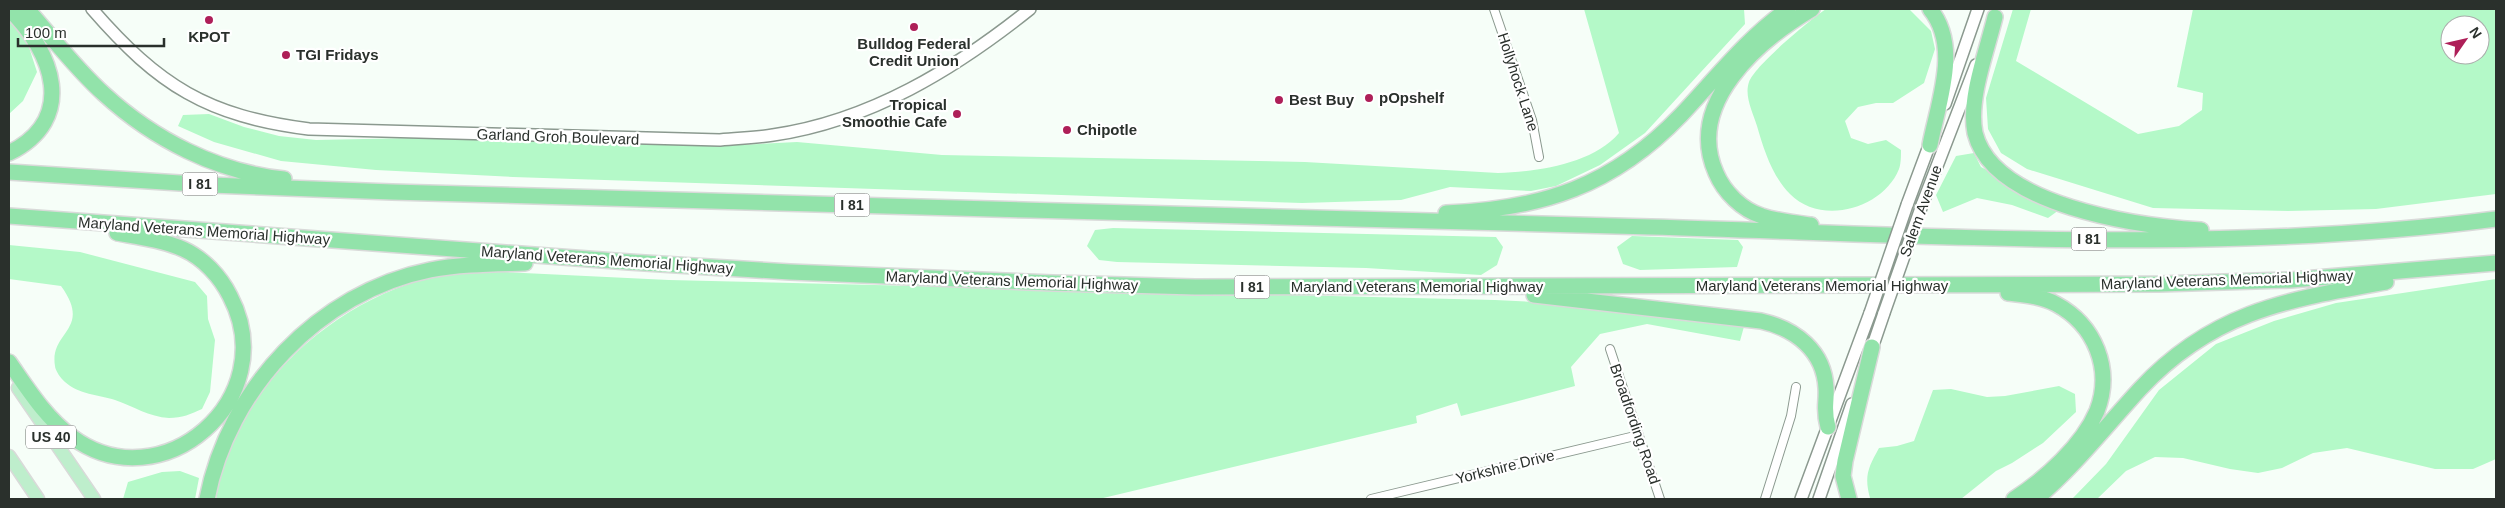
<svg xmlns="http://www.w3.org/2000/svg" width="2505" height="508" viewBox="0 0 2505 508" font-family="Helvetica,sans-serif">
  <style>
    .green { fill: #b4f9c8; fill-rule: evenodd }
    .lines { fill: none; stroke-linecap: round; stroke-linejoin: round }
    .street-casing { stroke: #8b998f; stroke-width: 10 }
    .secondary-casing { stroke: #8b998f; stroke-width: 14 }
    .primary-casing { stroke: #d9dad9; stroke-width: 15 }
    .highway-casing { stroke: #d9dad9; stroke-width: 18 }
    .street { stroke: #fff; stroke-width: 8 }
    .secondary { stroke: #fff; stroke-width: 11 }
    .primary { stroke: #beeecc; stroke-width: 12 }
    .highway { stroke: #92e3aa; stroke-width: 15 }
    .secondary-bridge-casing { stroke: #8b998f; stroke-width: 14; stroke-linecap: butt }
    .secondary-bridge { stroke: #fff; stroke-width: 11 }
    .poi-dot { fill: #ae1f58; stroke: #fff; stroke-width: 2 }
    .labels { text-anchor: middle; stroke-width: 4.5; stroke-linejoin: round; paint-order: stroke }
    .shield { fill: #fff; stroke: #6a6e6b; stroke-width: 1 }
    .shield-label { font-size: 14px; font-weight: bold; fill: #2a302c }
    .poi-label { font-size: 15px; font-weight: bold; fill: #2a302c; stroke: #fff; text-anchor: start }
    .street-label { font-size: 15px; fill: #2a302c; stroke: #fff }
  </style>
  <rect width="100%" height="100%" fill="#f6fef8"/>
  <!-- green -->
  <path class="green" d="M1584 9H1744L1745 24 1645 133 1600 165 1556 186 1531 191 1450 187 1401 200 1302 203 513 177 376 170 281 161 214 142 178 126 183 115 209 114 244 127 279 136 316 140 413 138 740 145 797 142 942 155 1305 162 1498 173C1536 172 1593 164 1619 133Z
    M1826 9H1909L1931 31 1935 49 1924 83 1893 103H1876L1858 107 1845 121 1851 138 1868 144 1886 140 1901 150C1901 156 1901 164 1899 169 1883 209 1821 226 1790 194 1772 176 1764 150 1757 126 1753 113 1744 96 1749 82 1755 65 1810 20 1826 9Z
    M2013 9H2031L2016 61 2138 134 2179 126 2202 110 2203 93 2177 87 2193 9H2496V194L2376 209 2288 211 2153 208 2027 169 2001 153 1988 129 1986 98ZM2450 25H2480V55H2450Z
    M9 22 25 35 37 72 23 101 9 114Z
    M1974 153 1981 167 1998 176 2027 199 2059 210 2048 218 2012 205 1977 198 1943 212 1936 195 1956 156Z
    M1113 228 1496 237 1503 247 1497 265 1481 275 1366 268 1117 262 1099 260 1087 246 1095 230Z
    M1632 236 1738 240 1743 247 1737 267 1640 270 1623 264 1617 247Z
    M9 245 80 252 195 282 207 296 208 319 215 340 210 392 202 409C191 414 182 418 169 418 149 417 133 406 115 400 99 395 78 394 65 382 61 379 55 370 55 366 49 331 93 330 61 286L9 279Z
    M485 271 669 280 1495 300 1592 305 1745 323 1740 341 1647 324 1600 334 1571 367 1575 386 1461 416 1457 403 1416 416 1417 423 1099 499H216C232 396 322 309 421 280 440 274 464 274 485 271Z
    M2496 279V459L2473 469H2435L2347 448 2313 453 2282 468 2258 473 2230 469 2183 458 2155 457 2126 471 2097 499H2072L2106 464 2159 390 2216 344 2274 321 2336 303Z
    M2059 386 2075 394 2076 412 2043 443 2012 463 1996 471 1961 499 1870 498C1864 476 1868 468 1879 448L1897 446 1914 441 1933 390 1951 389 1987 397 2005 396Z
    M180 471 199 478 195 499H123L128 482 162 472Z"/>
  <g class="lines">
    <!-- street casing -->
    <g class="street-casing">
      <path id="street" d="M1494 9 1532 120 1539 157
        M1610 349 1660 499
        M1371 499 1639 435
        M1765 499 1791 416 1796 387"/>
    </g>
    <!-- secondary casing -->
    <g class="secondary-casing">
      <path id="secondary" d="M92 9C159 86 207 116 309 129L720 140C738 138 756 138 773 135 870 121 955 69 1030 9
        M1945 104 1978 9
        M1907 205 1932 138
        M1922 205 1976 65
        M1870 354 1884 313
        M1801 499 1870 313
        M1819 499 1852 404"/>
    </g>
    <!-- primary casing -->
    <g class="primary-casing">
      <path id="primary" d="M18 388 94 499
        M9 456 38 499"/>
    </g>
    <!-- highway casing -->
    <g class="highway-casing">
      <path id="highway" d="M27 9C52 37 76 69 104 94 153 139 217 172 284 179
        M1995 17C1987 51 1968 99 1975 133 1993 206 2138 226 2201 230
        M1930 145C1938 102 1961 47 1930 9
        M9 153C78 119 53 52 9 9
        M9 172 211 185 392 192C812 204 1231 216 1651 227 1932 235 2216 255 2496 219
        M1446 213C1542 209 1613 186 1681 115 1716 78 1746 39 1788 9
        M9 216 629 262 790 272 1053 283 1195 287 2159 284 2291 280 2496 263
        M1811 225C1795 223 1777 221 1762 216 1742 210 1724 192 1716 173 1685 103 1758 41 1812 9
        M2008 293C2024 295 2041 296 2056 304 2095 325 2113 369 2097 411 2082 446 2045 479 2014 499
        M1534 295 1761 321C1796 329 1824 351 1826 388 1827 404 1823 409 1828 427
        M9 362C28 389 45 417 72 437 161 503 284 399 230 296 220 276 203 258 183 249 162 240 139 237 117 233
        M207 499C228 389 319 292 430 270 461 264 494 264 525 263
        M1849 499 1843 476 1845 461 1872 347
        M2036 499C2075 466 2106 426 2140 389 2213 311 2287 300 2386 282"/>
    </g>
    <!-- street -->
    <use href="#street" class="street"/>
    <!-- secondary -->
    <use href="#secondary" class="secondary"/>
    <!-- primary -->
    <use href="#primary" class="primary"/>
    <!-- highway -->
    <use href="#highway" class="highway"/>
    <!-- secondary-bridge casing -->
    <g class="secondary-bridge-casing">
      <path id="secondary-bridge" d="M1870 313 1907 205
        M1884 313 1922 205"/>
    </g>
    <!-- secondary-bridge -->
    <use href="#secondary-bridge" class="secondary-bridge"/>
  </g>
  <!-- markers -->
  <g class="poi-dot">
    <circle cx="209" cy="20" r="5"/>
    <circle cx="914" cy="27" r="5"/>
    <circle cx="286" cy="55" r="5"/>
    <circle cx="1369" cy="98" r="5"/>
    <circle cx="1279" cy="100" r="5"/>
    <circle cx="957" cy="114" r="5"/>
    <circle cx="1067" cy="130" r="5"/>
  </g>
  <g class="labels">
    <!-- shield labels -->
    <g class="shield">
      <rect x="182.5" y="172.5" width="35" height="23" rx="4"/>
      <rect x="834.5" y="193.5" width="35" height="23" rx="4"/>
      <rect x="2071.5" y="227.5" width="35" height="23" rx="4"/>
      <rect x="1234.5" y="275.5" width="35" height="23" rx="4"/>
      <rect x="26" y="425.5" width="50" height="23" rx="4"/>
    </g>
    <g class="shield-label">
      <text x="200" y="189">I 81</text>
      <text x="852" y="210">I 81</text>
      <text x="2089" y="244">I 81</text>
      <text x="1252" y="292">I 81</text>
      <text x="51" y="442">US 40</text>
    </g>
    <!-- poi labels -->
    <g class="poi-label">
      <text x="209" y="42" text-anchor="middle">KPOT</text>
      <text x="914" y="49" text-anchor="middle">Bulldog Federal<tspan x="914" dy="17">Credit Union</tspan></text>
      <text x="296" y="60">TGI Fridays</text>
      <text x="1379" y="103">pOpshelf</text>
      <text x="1289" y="105">Best Buy</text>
      <text x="947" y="110" text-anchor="end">Tropical<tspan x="947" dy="17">Smoothie Cafe</tspan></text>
      <text x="1077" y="135">Chipotle</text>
    </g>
    <!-- street labels -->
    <g class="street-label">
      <text transform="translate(1518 82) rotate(72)" y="5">Hollyhock Lane</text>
      <text transform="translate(558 137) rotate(2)" y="5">Garland Groh Boulevard</text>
      <text transform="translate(1921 211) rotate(-70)" y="5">Salem Avenue</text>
      <text transform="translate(204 231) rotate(4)" y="5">Maryland Veterans Memorial Highway</text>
      <text transform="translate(607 260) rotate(4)" y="5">Maryland Veterans Memorial Highway</text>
      <text transform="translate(2227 280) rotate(-2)" y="5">Maryland Veterans Memorial Highway</text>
      <text transform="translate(1012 281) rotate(2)" y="5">Maryland Veterans Memorial Highway</text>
      <text x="1822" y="291">Maryland Veterans Memorial Highway</text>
      <text x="1417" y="292">Maryland Veterans Memorial Highway</text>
      <text transform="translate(1635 424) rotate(71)" y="5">Broadfording Road</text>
      <text transform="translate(1505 467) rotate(-14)" y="5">Yorkshire Drive</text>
    </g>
  </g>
  <!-- border -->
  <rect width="2505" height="508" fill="none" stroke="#2a302c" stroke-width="20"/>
  <!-- north arrow -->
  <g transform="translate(2465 40) rotate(56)"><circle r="24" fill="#ffffff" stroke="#aaacab"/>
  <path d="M0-4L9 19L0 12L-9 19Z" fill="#ae1f58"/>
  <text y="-8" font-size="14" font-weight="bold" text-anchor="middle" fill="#2a302c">N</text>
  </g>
  <!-- scale -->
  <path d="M18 38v8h146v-8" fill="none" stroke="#2a302c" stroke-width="2.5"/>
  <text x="25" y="38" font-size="15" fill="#2a302c" stroke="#ffffff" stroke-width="4" paint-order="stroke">100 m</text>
</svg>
